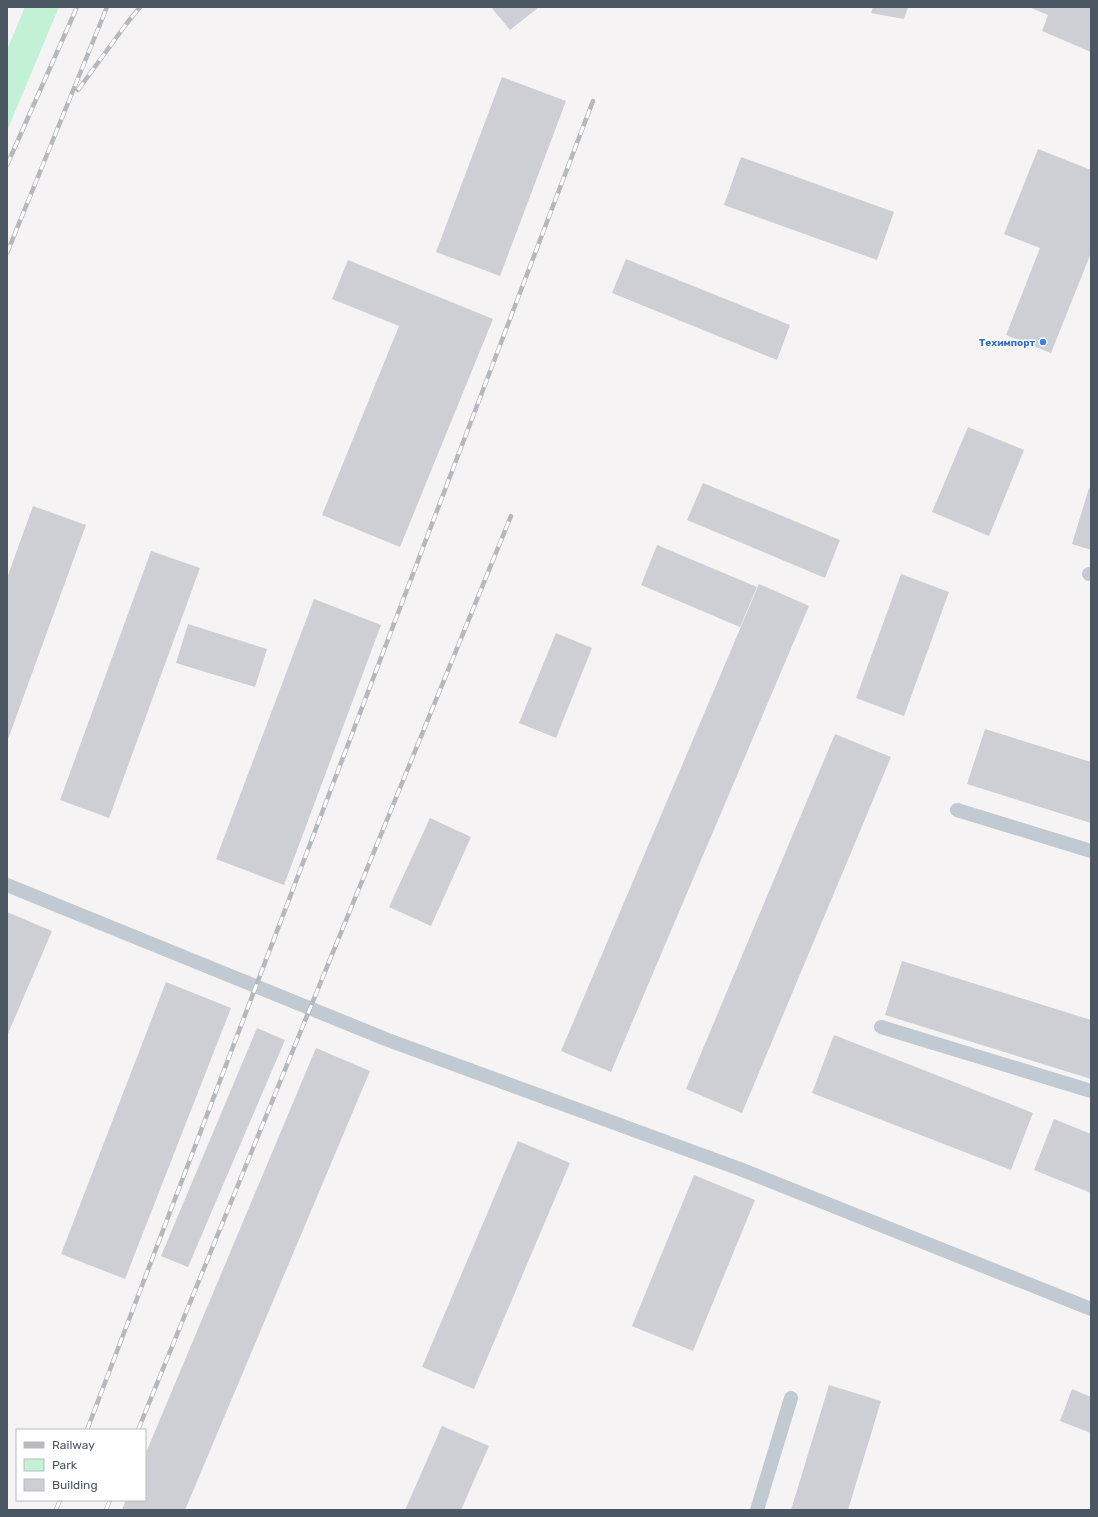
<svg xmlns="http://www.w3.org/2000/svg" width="1098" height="1517" viewBox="0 0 1098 1517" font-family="Rubik,sans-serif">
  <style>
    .green { fill: #c3f1d5 }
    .building { fill: #cdcfd5 }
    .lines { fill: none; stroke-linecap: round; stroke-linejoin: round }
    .service { stroke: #c1cad2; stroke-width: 14 }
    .rail-casing { stroke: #b5b8bd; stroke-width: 4.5 }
    .rail { stroke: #fff; stroke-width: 3; stroke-dasharray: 9; stroke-linecap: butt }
    .shop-dot { fill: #3f7fe0; stroke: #fff; stroke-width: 1.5 }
    .labels { text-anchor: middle; stroke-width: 3; stroke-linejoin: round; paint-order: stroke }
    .shop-label { font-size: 10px; font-weight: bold; fill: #366cbe; stroke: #fff; text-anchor: end }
  </style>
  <rect width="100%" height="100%" fill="#f5f3f3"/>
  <!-- green -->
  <path class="green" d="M25 7H59L7 131V50Z"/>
  <!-- building -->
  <path class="building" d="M491 7H539L510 30Z
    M873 7H908L904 19 871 13Z
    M1029 7H1091V52L1042 31 1048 15Z
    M502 77 566 101 500 276 436 252Z
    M1038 149 1091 170V253L1051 353 1006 335 1040 248 1004 234Z
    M741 157 894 212 877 260 724 205Z
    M626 259 790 325 777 360 612 293Z
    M348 260 493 319 400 547 322 515 399 326 332 299Z
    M968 427 1024 450 989 536 932 512Z
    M703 483 840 540 825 578 687 520Z
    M1089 488 1091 489V550L1072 544Z
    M33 506 86 525 7 742V578Z
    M657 545 757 587 740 627 641 585Z
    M151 551 200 568 109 818 60 800Z
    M901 574 949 592 904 716 856 698Z
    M759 584 809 606 611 1072 561 1051Z
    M314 599 381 625 284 885 216 859Z
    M188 624 267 649 255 687 176 663Z
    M556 633 592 648 556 738 519 723Z
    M985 729 1091 762V823L967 784Z
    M835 734 891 757 742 1113 686 1089Z
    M430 818 471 837 431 926 389 907Z
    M7 912 52 931 7 1036Z
    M902 961 1091 1020V1079L885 1015Z
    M166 982 231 1008 125 1279 61 1254Z
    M257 1028 285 1040 188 1267 161 1256Z
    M834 1035 1033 1113 1011 1170 812 1093Z
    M316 1048 370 1071 185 1510H122L126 1500H145V1455Z
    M1054 1119 1091 1134V1193L1034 1170Z
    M518 1141 570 1163 474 1389 422 1367Z
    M694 1175 755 1200 693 1351 632 1326Z
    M829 1385 881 1401 848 1510H791Z
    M1072 1389 1091 1397V1433L1060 1421Z
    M442 1426 489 1446 461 1510H405Z"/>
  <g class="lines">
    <!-- service -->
    <path class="service" d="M1089 574H1091
      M957 810 1091 851
      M7 885 388 1040 740 1169 1091 1309
      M881 1027 1091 1091
      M757 1510 791 1398"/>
    <!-- rail casing -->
    <g class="rail-casing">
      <path id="rail" d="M78 90 127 23 140 7
        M7 165 77 7
        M7 253 107 7
        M87 1430 593 101
        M138 1430 511 516
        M56 1510 60 1500
        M106 1510 110 1500"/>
    </g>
    <!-- rail -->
    <use href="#rail" class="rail"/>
  </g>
  <!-- markers -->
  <circle class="shop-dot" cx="1043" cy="342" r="4"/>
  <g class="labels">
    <!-- shop labels -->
    <g class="shop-label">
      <text x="1035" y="346">Техимпорт</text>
    </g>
  </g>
  <!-- border -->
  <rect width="1098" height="1517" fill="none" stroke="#4a5661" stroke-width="16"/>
  <!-- legend -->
  <rect x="16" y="1429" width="130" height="72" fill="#ffffff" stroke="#b7bbc0"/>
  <rect x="24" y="1442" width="20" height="6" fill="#b5b8bd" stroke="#b7bbc0"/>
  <text x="52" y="1449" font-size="12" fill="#4a5661">Railway</text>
  <rect x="24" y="1459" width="20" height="12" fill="#c3f1d5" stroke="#b7bbc0"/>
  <text x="52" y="1469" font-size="12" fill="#4a5661">Park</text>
  <rect x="24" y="1479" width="20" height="12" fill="#cdcfd5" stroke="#b7bbc0"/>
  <text x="52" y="1489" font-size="12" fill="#4a5661">Building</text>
</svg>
